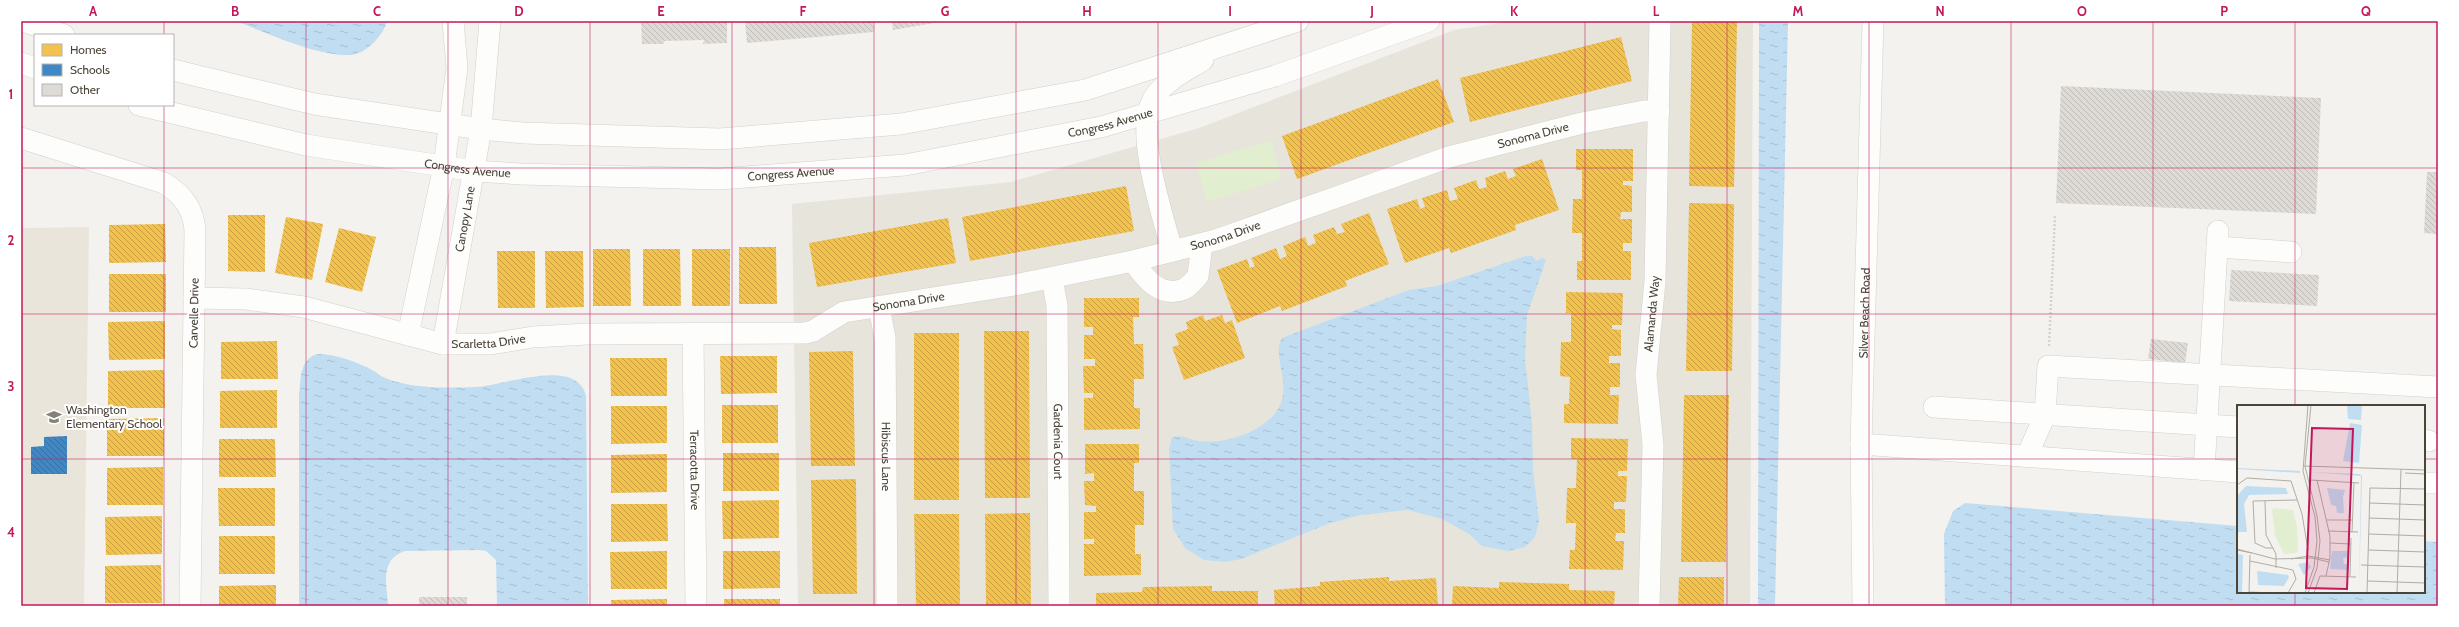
<svg xmlns="http://www.w3.org/2000/svg" width="2459" height="627" viewBox="0 0 2459 627" font-family="Cabin,sans-serif">
  <style>
    .residential { fill: #e7e4dc }
    .education { fill: #eae5da }
    .pitch { fill: #e1eecf }
    .water { fill: url(#water-ripples) }
    .homes { fill: url(#homes-back-hatch) }
    .schools { fill: url(#schools-back-hatch) }
    .building { fill: url(#building-back-hatch) }
    .lines { fill: none; stroke-linecap: round; stroke-linejoin: round }
    .minor-casing { stroke: #d2d0cb; stroke-width: 22 }
    .path { stroke: #d3d2cc; stroke-width: 2.5; stroke-dasharray: 2 2; stroke-linecap: butt }
    .minor { stroke: #fdfdfc; stroke-width: 21 }
    .grid { fill: none; stroke: #c2185b; stroke-width: 1; stroke-opacity: 0.55 }
    .labels { text-anchor: middle; stroke-width: 4; stroke-linejoin: round; paint-order: stroke }
    .street-label { font-size: 12px; fill: #4b4439; stroke: #fff }
    .poi-label { font-size: 12px; fill: #4b4439; stroke: #fff; text-anchor: start }
    .inset-road { fill: none; stroke: #b0aca6; stroke-width: 1 }
    .view { fill: #c2185b; fill-opacity: 0.15; stroke: #c2185b; stroke-width: 2 }
    .inset-edge { fill: none; stroke: #4b4439; stroke-width: 2 }
    .neatline { fill: none; stroke: #c2185b; stroke-width: 1.5 }
    .grid-label { font-size: 13px; text-anchor: middle; font-weight: bold; fill: #c2185b }
  </style>
  <defs>
    <pattern id="water-ripples" width="26" height="14" patternUnits="userSpaceOnUse"><rect width="26" height="14" fill="#c0ddf1"/><path d="M2 4q2-2 4 0t4 0M15 11q2-2 4 0t4 0" fill="none" stroke="#a6bfcf"/></pattern>
    <pattern id="homes-back-hatch" width="6" height="6" patternUnits="userSpaceOnUse"><rect width="6" height="6" fill="#f2c14e"/><path d="M-1 5l2 2M0 0l6 6M5-1l2 2" fill="none" stroke="#c69e42"/></pattern>
    <pattern id="schools-back-hatch" width="6" height="6" patternUnits="userSpaceOnUse"><rect width="6" height="6" fill="#3f88c5"/><path d="M-1 5l2 2M0 0l6 6M5-1l2 2" fill="none" stroke="#3771a1"/></pattern>
    <pattern id="building-back-hatch" width="6" height="6" patternUnits="userSpaceOnUse"><rect width="6" height="6" fill="#dedbd6"/><path d="M-1 5l2 2M0 0l6 6M5-1l2 2" fill="none" stroke="#c0bdb8"/></pattern>
  </defs>
  <rect width="100%" height="100%" fill="#f4f2ee"/>
  <!-- residential -->
  <path class="residential" d="M1512 21H1753L1750 606H798L792 204 1011 182 1199 128 1454 30Z"/>
  <!-- education -->
  <path class="education" d="M89 227 84 606H21V228Z"/>
  <!-- pitch -->
  <path class="pitch" d="M1271 140 1282 179 1207 202 1196 163Z"/>
  <!-- water -->
  <path class="water" d="M235 21H387C384 35 365 55 350 55 314 56 269 33 235 21Z
    M1759 21H1788L1775 606H1758Z
    M1526 256H1532L1537 261 1542 258 1546 260 1527 315 1526 335 1525 359 1532 423 1533 470 1539 521 1535 537 1525 547 1508 551 1482 546 1469 534 1442 519 1408 510 1361 515 1330 523 1241 559 1225 562 1204 560 1185 548 1173 529 1169 449 1172 438C1182 433 1189 440 1199 441 1224 445 1264 432 1278 409 1293 384 1271 356 1282 338L1409 290 1437 286Z
    M317 354C336 354 355 361 372 370 376 372 380 376 385 378 412 389 447 388 475 387 504 386 577 356 586 396L588 606H497L496 560 486 551 479 550 405 551C379 560 387 584 388 606H299V396C301 379 299 360 317 354Z
    M1965 503 2238 526V592H2424V541L2438 542V606H1945L1944 534 1953 511Z"/>
  <!-- homes -->
  <path class="homes" d="M1692 21H1737L1734 187 1689 186Z
    M1621 37 1632 81 1470 122 1460 78Z
    M1438 79 1454 122 1297 179 1282 136Z
    M1576 149H1633V181H1623V185L1632 186V212H1621L1620 219H1632V243H1623V251H1631V280H1577V261H1582V233H1572L1573 199H1582V170H1576Z
    M1542 159 1559 210 1515 225 1516 230 1451 253 1449 248 1405 263 1387 209 1417 199 1420 209 1425 207 1422 198 1447 190 1450 201 1458 199 1454 188 1476 180 1479 189 1487 187 1485 178 1505 171 1508 179 1516 176 1513 169Z
    M1126 186 1134 231 970 261 962 217Z
    M1689 203 1734 204 1732 371H1686Z
    M1369 213 1389 264 1345 281 1347 286 1282 311 1280 306 1237 323 1217 270 1247 259 1250 268 1255 266 1251 258 1276 248 1280 259 1287 256 1283 246 1305 237 1308 246 1316 243 1313 235 1334 227 1337 234 1345 232 1341 224Z
    M228 215H265V272L228 271Z
    M286 217 323 224 312 280 275 273Z
    M948 218 956 263 817 287 809 243Z
    M165 224 166 262 109 263V225Z
    M339 228 376 237 362 292 325 282Z
    M739 247H776L777 304H739Z
    M593 249H630L631 306H593Z
    M643 249H680L681 306H643Z
    M692 249H730V306H692Z
    M497 251H535V308H498Z
    M545 251H583L584 307 546 308Z
    M109 274H166V312H109Z
    M1566 292 1623 293 1622 325H1612V329L1621 330V356H1609V363H1620V387H1610V395H1619L1618 424 1564 423V404H1569L1570 377 1560 376 1561 342H1571V313H1566Z
    M1084 298H1139V317H1133L1134 344H1143L1144 379H1134V408H1140V429L1084 430V398H1093V393H1084L1083 366H1095V359H1084V335H1093V327H1084Z
    M1203 315 1205 321 1222 315 1225 323 1232 320 1245 358 1184 380 1172 347 1179 345 1175 334 1188 329 1186 322Z
    M165 321V359L109 360 108 322Z
    M984 331H1029L1030 498H985Z
    M914 333H959V500H914Z
    M277 341 278 379H221V342Z
    M853 351 855 466H811L809 352Z
    M720 356H777V393L721 394Z
    M610 358H667V396H611Z
    M164 370 165 408H108V371Z
    M277 390V428H220V391Z
    M1684 395H1729L1726 562H1681Z
    M722 405H778V443H722Z
    M611 406H667V443L611 444Z
    M164 418V456H107V419Z
    M1571 438 1628 439 1627 471H1618V476H1627L1626 502H1614V509H1625V533H1616L1615 541H1624L1623 570 1569 569 1570 550H1575L1576 523H1566L1567 488H1576L1577 459H1571Z
    M219 439H275L276 477H219Z
    M1085 444H1139V463H1134V491H1144V525H1135V554H1141V575L1084 576V544H1094V539H1084V512H1096V506L1085 505 1084 481H1094V473L1085 474Z
    M723 453H779V491H723Z
    M667 454V492L611 493V455Z
    M163 467V505H107V468Z
    M856 479 857 594H813L811 480Z
    M218 488H275V526H219Z
    M779 500V538L723 539 722 501Z
    M611 504H667L668 541 611 542Z
    M1030 513 1031 606H986L985 514Z
    M914 514H959L960 606H916Z
    M162 516V554L106 555 105 517Z
    M219 536H275V574H219Z
    M667 551V589H611L610 552Z
    M723 551H780V588L723 589Z
    M161 565 162 603H105V566Z
    M1389 577V581L1436 578 1438 606H1275L1274 590 1320 586V582Z
    M1679 577H1724V606H1678Z
    M1499 582 1569 584V590L1615 591 1614 606H1452L1453 586 1499 588Z
    M276 585V606H219V586Z
    M1212 586V591H1258V606H1096V593L1142 592 1143 587Z
    M667 599V606H611V600Z
    M724 599H780V606H724Z"/>
  <!-- schools -->
  <path class="schools" d="M67 436V474H31V447L44 446V437Z"/>
  <!-- building -->
  <path class="building" d="M641 21H727V43L703 44 704 40 664 41V44H642Z
    M745 21H873L874 32 747 43Z
    M892 21H940V22L893 30Z
    M2061 86 2321 98 2316 214 2056 203Z
    M2427 172H2438V234L2424 233Z
    M2231 270 2319 275 2317 306 2229 301Z
    M2151 339 2188 343 2185 363 2148 359Z
    M419 597H467V606H419Z"/>
  <g class="lines">
    <!-- minor casing -->
    <g class="minor-casing">
      <g id="minor">
        <path d="M23 21 64 35"/>
        <path d="M21 63 35 68"/>
        <path d="M173 70 314 104 481 129 523 133 720 139 901 124 1085 90 1298 21"/>
        <path id="s1" d="M139 105 306 145 475 171 521 174 719 179 905 165 1101 127 1275 76 1429 21"/>
        <path d="M21 138 164 183C183 195 193 208 195 230L190 606"/>
        <path d="M2217 247 2291 252"/>
        <path d="M1172 251C1163 215 1134 132 1153 99 1163 82 1187 70 1203 60"/>
        <path d="M1133 261C1144 277 1160 299 1184 289 1189 287 1194 280 1198 276L1202 244"/>
        <path id="s2" d="M1052 278 1057 306 1059 606"/>
        <path id="s3" d="M194 298 246 299 304 307 443 344H490L533 337 588 334 805 333 813 331 844 312 1015 285 1133 261 1216 240 1449 157 1582 123 1644 111H1659"/>
        <path id="s4" d="M879 307 885 338 887 606"/>
        <path id="s5" d="M693 334 696 606"/>
        <path d="M408 335 444 166 457 68 453 21"/>
        <path id="s6" d="M443 344 481 129 490 21"/>
        <path d="M1934 407 2238 427"/>
        <path d="M2424 440 2429 441"/>
        <path d="M1861 444 2238 472"/>
        <path d="M2027 456 2045 415 2048 366 2438 387"/>
        <path d="M2204 470 2218 231"/>
        <path d="M2424 483H2438"/>
        <path id="s7" d="M1649 606 1653 445 1646 375 1655 281 1660 21"/>
        <path id="s8" d="M1863 606 1861 444 1873 21"/>
      </g>
    </g>
    <!-- path -->
    <path class="path" d="M2049 346 2055 215"/>
    <!-- minor -->
    <use href="#minor" class="minor"/>
  </g>
  <!-- grid -->
  <path class="grid" d="M164 21V35M306 21V606M448 21V606M590 21V606M732 21V606M874 21V606M1016 21V606M1158 21V606M1301 21V606M1443 21V606M1585 21V606M1727 21V606M1869 21V606M2011 21V606M2153 21V606M2295 21V406M164 105V606M21 168H2438M21 314H2438M21 459H2238M2424 459H2438M2295 592V606"/>
  <!-- icons -->
  <defs>
    <g id="school-bare" transform="scale(1.2)"><path d="M0-5L7-2L0 1L-7-2ZM-4 1L0 2.5L4 1V4Q0 6-4 4Z" fill="#868178" stroke="#fff" stroke-width="2.5" paint-order="stroke"/></g>
  </defs>
  <g fill-rule="evenodd">
    <use href="#school-bare" x="54" y="417"/>
  </g>
  <g class="labels">
    <!-- street labels -->
    <g class="street-label">
      <text dy="4" stroke="none"><textPath href="#s1" startOffset="983">Congress Avenue</textPath></text>
      <text dy="4" stroke="none"><textPath href="#s3" startOffset="1375">Sonoma Drive</textPath></text>
      <text dy="4" stroke="none"><textPath href="#s1" startOffset="335">Congress Avenue</textPath></text>
      <text dy="4" stroke="none"><textPath href="#s1" startOffset="659">Congress Avenue</textPath></text>
      <text dy="4" stroke="none"><textPath href="#s6" startOffset="127">Canopy Lane</textPath></text>
      <text dy="4" stroke="none"><textPath href="#s3" startOffset="1051">Sonoma Drive</textPath></text>
      <text dy="4" stroke="none"><textPath href="#s3" startOffset="727">Sonoma Drive</textPath></text>
      <text transform="translate(194 313) rotate(-89)" y="4">Carvelle Drive</text>
      <text dy="4" stroke="none"><textPath href="#s8" startOffset="293">Silver Beach Road</textPath></text>
      <text dy="4" stroke="none"><textPath href="#s7" startOffset="293">Alamanda Way</textPath></text>
      <text dy="4" stroke="none"><textPath href="#s3" startOffset="300">Scarletta Drive</textPath></text>
      <text dy="4" stroke="none"><textPath href="#s2" startOffset="164">Gardenia Court</textPath></text>
      <text dy="4" stroke="none"><textPath href="#s4" startOffset="150">Hibiscus Lane</textPath></text>
      <text dy="4" stroke="none"><textPath href="#s5" startOffset="136">Terracotta Drive</textPath></text>
    </g>
    <!-- poi labels -->
    <g class="poi-label">
      <text x="66" y="414">Washington<tspan x="66" dy="14">Elementary School</tspan></text>
    </g>
  </g>
  <!-- overview -->
  <g transform="translate(2237 405)">
    <rect width="188" height="188" fill="#f4f2ee"/>
    <path d="M37 103 56 105 60 122 61 145 59 148 47 149 38 131 35 105Z" fill="#e1eecf"/>
    <path d="M110 0H125L124 15 111 14ZM113 18 125 20 122 58 106 56ZM0 63 63 66V68L0 64ZM73 67 123 69 125 71 122 185 124 71ZM9 81 49 83 51 89 12 90 7 99 10 127H1V90ZM90 83 108 85 106 92 107 108H100L99 101 94 100ZM95 146H112V152L106 153 107 159H112V165L93 164ZM0 149 6 150 5 188H0ZM71 157 74 162 67 170 61 159ZM20 166 51 170 52 172 47 181 21 180Z" fill="#c0ddf1"/>
    <path class="inset-road" d="M67 61 188 65M168 68 188 69M74 75 122 78M80 75 93 131V153L89 171M0 80 10 73 54 76 65 109 71 145M28 96 29 130 39 149V163M133 98 188 100M132 113 188 115M90 115H115M91 126 121 127M115 127 117 77M132 129 188 131M93 138 114 139M36 143H29L18 138 16 96 60 95M0 144 38 154 75 153 92 157M0 145 15 148M132 145 188 147M54 154 71 151 93 155M13 156 56 165 59 174 51 188M124 160 188 162M113 171 114 133M131 176 188 178M12 187 37 188M12 188 13 150M68 188 77 162 80 136 78 112 66 66 71 0M71 188 80 163 83 136 80 111 68 61 74 0M77 188 83 171 119 172M130 188 133 83 188 84M160 188 164 64"/>
    <path class="view" d="M75 23 116 24 110 184 69 183Z"/>
    <rect width="188" height="188" class="inset-edge"/>
  </g>
  <!-- border -->
  <rect width="2459" height="627" fill="none" stroke="#ffffff" stroke-width="44"/>
  <!-- legend -->
  <rect x="34" y="34" width="140" height="72" fill="#ffffff" stroke="#b7b4b0"/>
  <rect x="42" y="44" width="20" height="12" fill="#f2c14e" stroke="#b7b4b0"/>
  <text x="70" y="54" font-size="12" fill="#4b4439">Homes</text>
  <rect x="42" y="64" width="20" height="12" fill="#3f88c5" stroke="#b7b4b0"/>
  <text x="70" y="74" font-size="12" fill="#4b4439">Schools</text>
  <rect x="42" y="84" width="20" height="12" fill="#dedbd6" stroke="#b7b4b0"/>
  <text x="70" y="94" font-size="12" fill="#4b4439">Other</text>
  <rect x="22" y="22" width="2415" height="583" class="neatline"/>
  <g class="grid-label">
    <text x="93" y="16">A</text>
    <text x="235" y="16">B</text>
    <text x="377" y="16">C</text>
    <text x="519" y="16">D</text>
    <text x="661" y="16">E</text>
    <text x="803" y="16">F</text>
    <text x="945" y="16">G</text>
    <text x="1087" y="16">H</text>
    <text x="1230" y="16">I</text>
    <text x="1372" y="16">J</text>
    <text x="1514" y="16">K</text>
    <text x="1656" y="16">L</text>
    <text x="1798" y="16">M</text>
    <text x="1940" y="16">N</text>
    <text x="2082" y="16">O</text>
    <text x="2224" y="16">P</text>
    <text x="2366" y="16">Q</text>
    <text x="11" y="99">1</text>
    <text x="11" y="245">2</text>
    <text x="11" y="391">3</text>
    <text x="11" y="537">4</text>
  </g>
</svg>
